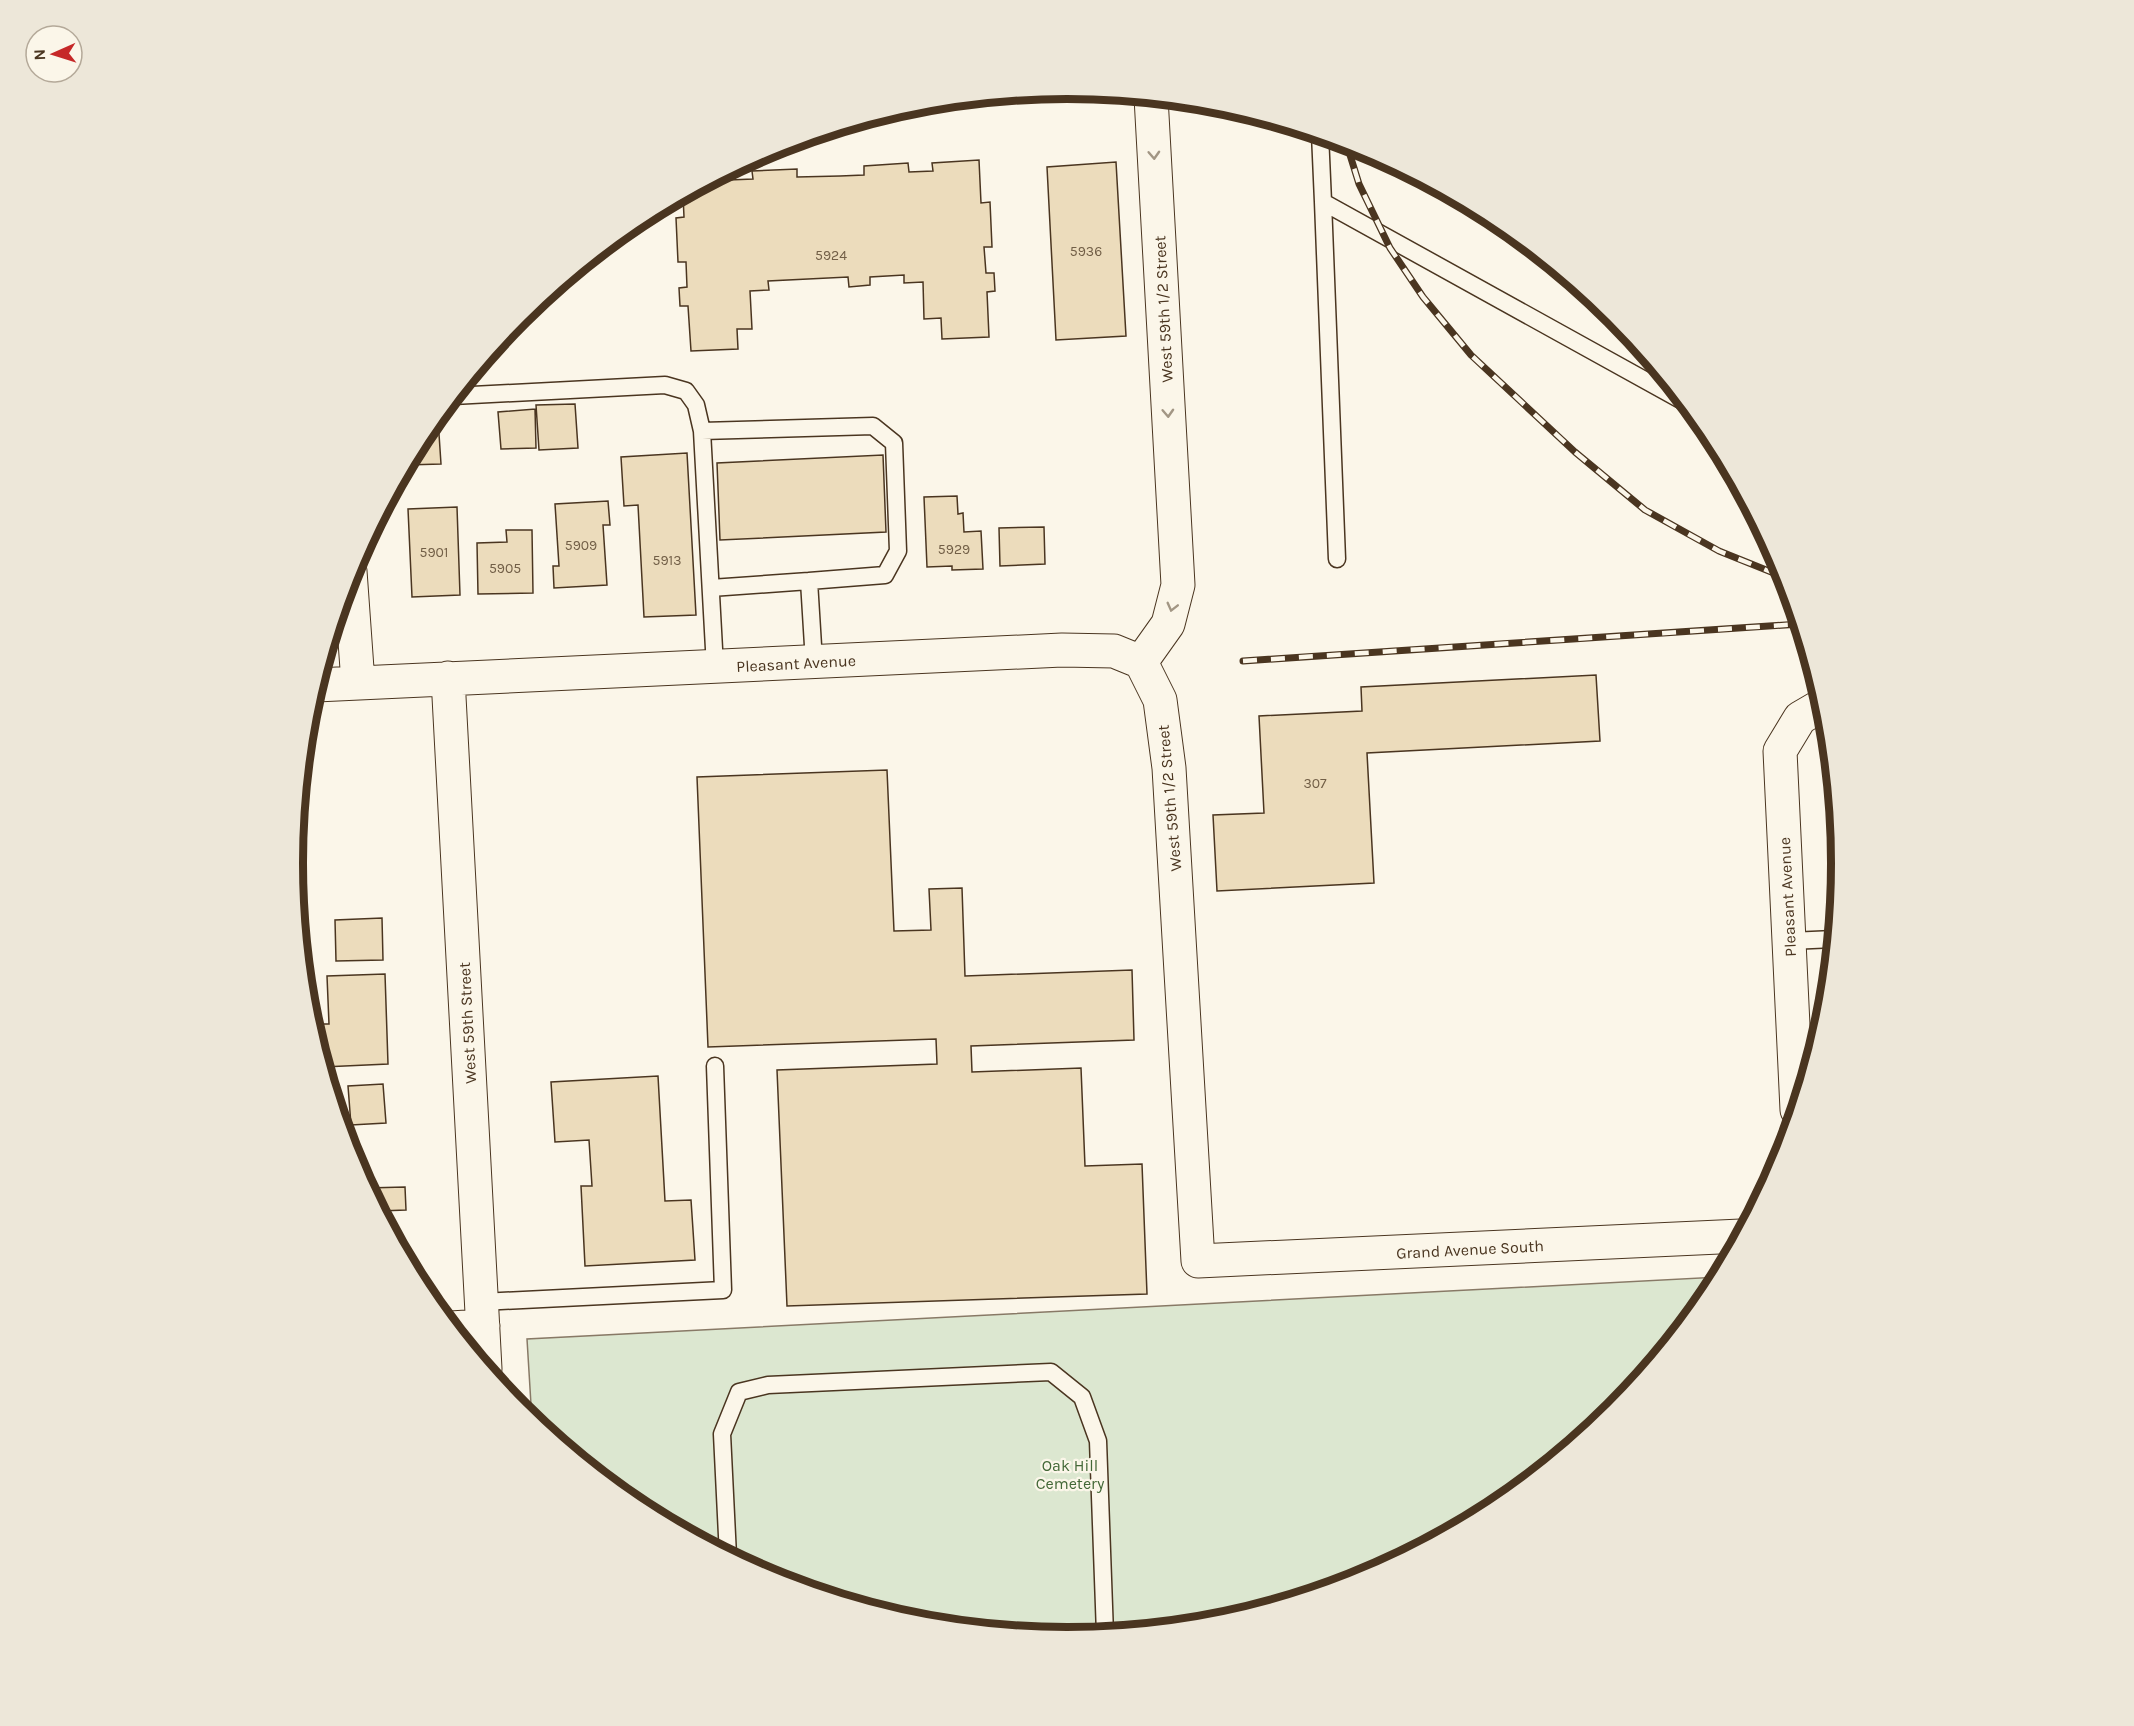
<svg xmlns="http://www.w3.org/2000/svg" width="2134" height="1726" viewBox="0 0 2134 1726" font-family="Karla,sans-serif">
  <style>
    .green { fill: #dce7d0; stroke: #887966; stroke-width: 1.5 }
    .building { fill: #ecdcbc; stroke: #4a3520; stroke-width: 1.5 }
    .lines { fill: none; stroke-linecap: round; stroke-linejoin: round }
    .lane-casing { stroke: #4a3520; stroke-width: 19 }
    .street-casing { stroke: #4a3520; stroke-width: 35 }
    .lane { stroke: #fbf6e9; stroke-width: 16 }
    .street { stroke: #fbf6e9; stroke-width: 33 }
    .rail-casing { stroke: #4a3520; stroke-width: 7 }
    .rail { stroke: #fbf6e9; stroke-width: 4.5; stroke-dasharray: 14; stroke-linecap: butt }
    .oneway { stroke: #a29684 }
    .labels { text-anchor: middle; stroke-width: 4.5; stroke-linejoin: round; paint-order: stroke }
    .number-label { font-size: 14px; fill: #725f47 }
    .street-label { font-size: 16px; fill: #4a3520; stroke: #fbf6e9 }
    .park-label { font-size: 16px; fill: #436837; stroke: #fbf6e9 }
    .rim { fill: none; stroke: #4a3520; stroke-width: 8 }
  </style>
  <rect width="100%" height="100%" fill="#fbf6e9"/>
  <!-- green -->
  <path class="green" d="M1719 1277 1711 1294 1614 1411 1497 1507 1363 1579 1218 1623 1067 1637 916 1623 770 1578 636 1507 532 1421 527 1339Z"/>
  <!-- building -->
  <path class="building" d="M979 160 981 203 990 202 992 247H984L986 273H994L995 291 987 292 989 337 942 339 941 318 924 319 923 282 904 283V275L870 277V285L849 287 848 277 768 281 769 290 750 291 752 329H737L738 349 691 351 688 306H680L679 288 687 287 686 262H678L676 218 684 217 683 195 724 173 729 172V180L753 179 752 171 797 169V177L840 176 864 175V166L908 163 909 172 933 171 932 163Z
    M1116 162 1126 336 1056 340 1047 167Z
    M575 404 578 448 539 450 536 405Z
    M535 409 536 448 501 449 498 412Z
    M434 419H438L441 464 406 465 423 432Z
    M687 453 696 615 644 617 638 505 624 506 621 457Z
    M883 455 886 532 720 540 717 463Z
    M957 496 958 514 963 513 964 532 981 531 983 569 952 570V566L927 567 924 497Z
    M608 501 610 525H603L607 585 554 588 553 566H559L555 504Z
    M457 507 460 595 412 597 408 509Z
    M1044 527 1045 564 1000 566 999 528Z
    M506 530H532L533 593 478 594 477 543 507 542Z
    M1596 675 1600 741 1367 753 1374 883 1217 891 1213 815 1264 813 1259 716 1362 711 1361 687Z
    M887 770 894 931 931 930 929 889 962 888 965 976 1132 970 1134 1040 971 1046 972 1072 1081 1068 1085 1166 1142 1164 1147 1294 787 1306 777 1070 937 1064 936 1039 708 1047 697 777Z
    M382 918 383 960 336 961 335 920Z
    M385 974 388 1064 323 1067 317 1044 316 1024H329L327 976Z
    M658 1076 665 1201 691 1200 695 1260 585 1266 581 1186H592L589 1140 555 1142 551 1082Z
    M383 1084 386 1123 351 1125 348 1086Z
    M405 1187 406 1210 379 1211 367 1188Z"/>
  <g class="lines">
    <!-- lane casing -->
    <g class="lane-casing">
      <path id="lane" d="M1320 134 1323 202 1688 404
        M1323 202 1337 559
        M453 396 665 385 686 391 696 405 702 431 715 667
        M702 431 873 426 894 443 898 551 885 575 809 581 814 662
        M711 588 809 581
        M1790 941 1834 939
        M482 1302 723 1290 715 1066
        M728 1556 722 1434 739 1392 768 1385 1051 1372 1082 1397 1098 1441 1105 1634"/>
    </g>
    <!-- street casing -->
    <g class="street-casing">
      <path id="street" d="M350 571 358 683
        M1141 662 1160 700 1169 768 1198 1261 1741 1236
        M1141 662 1168 624 1178 585 1151 97
        M448 678 485 1369
        M316 685 1062 650 1114 651 1141 662
        M1797 1110 1780 751 1800 718 1824 704
        M451 1328 483 1326"/>
    </g>
    <!-- lane -->
    <use href="#lane" class="lane"/>
    <!-- street -->
    <use href="#street" class="street"/>
    <!-- rail casing -->
    <g class="rail-casing">
      <path id="rail" d="M1346 142 1359 184 1390 248 1423 297 1471 355 1575 452 1645 510 1719 551 1786 578
        M1243 661 1800 624"/>
    </g>
    <!-- rail -->
    <use href="#rail" class="rail"/>
  </g>
  <!-- one-way arrows -->
  <defs><path id="oneway-chevron" d="M-2-3.5L2.5 0L-2 3.5" fill="none" stroke-width="1.6" stroke-linecap="round" stroke-linejoin="round" transform="scale(1.5)"/></defs>
  <g class="oneway">
    <use href="#oneway-chevron" transform="translate(1154 155) rotate(87)"/>
    <use href="#oneway-chevron" transform="translate(1168 413) rotate(87)"/>
    <use href="#oneway-chevron" transform="translate(1172 607) rotate(104)"/>
  </g>
  <g class="labels">
    <!-- number labels -->
    <g class="number-label">
      <text x="1086" y="256">5936</text>
      <text x="831" y="260">5924</text>
      <text x="581" y="550">5909</text>
      <text x="954" y="554">5929</text>
      <text x="434" y="557">5901</text>
      <text x="667" y="565">5913</text>
      <text x="505" y="573">5905</text>
      <text x="1315" y="788">307</text>
    </g>
    <!-- street labels -->
    <g class="street-label">
      <text transform="translate(1163 309) rotate(-93)" y="6">West 59th 1/2 Street</text>
      <text transform="translate(796 663) rotate(-3)" y="6">Pleasant Avenue</text>
      <text transform="translate(1169 798) rotate(-95)" y="6">West 59th 1/2 Street</text>
      <text transform="translate(1787 897) rotate(-93)" y="6">Pleasant Avenue</text>
      <text transform="translate(467 1023) rotate(-93)" y="6">West 59th Street</text>
      <text transform="translate(1470 1249) rotate(-3)" y="6">Grand Avenue South</text>
    </g>
    <!-- park labels -->
    <g class="park-label">
      <text x="1070" y="1471">Oak Hill<tspan x="1070" dy="18">Cemetery</tspan></text>
    </g>
  </g>
  <!-- crop -->
  <path d="M0 0H2134V1726H0ZM303 863a764 764 0 1 1 1528 0a764 764 0 1 1-1528 0Z" fill="#ede7d9" fill-rule="evenodd"/>
  <path class="rim" d="M303 863a764 764 0 1 1 1528 0a764 764 0 1 1-1528 0Z"/>
  <!-- north arrow -->
  <g transform="translate(54 54) rotate(267)"><circle r="28" fill="#fbf6e9" stroke="#b4a999" stroke-width="1.5"/>
  <path d="M0-4.5L10 22L0 15L-10 22Z" fill="#c62828"/>
  <text y="-9" font-size="16" font-weight="bold" text-anchor="middle" fill="#4a3520">N</text>
  </g>
</svg>
